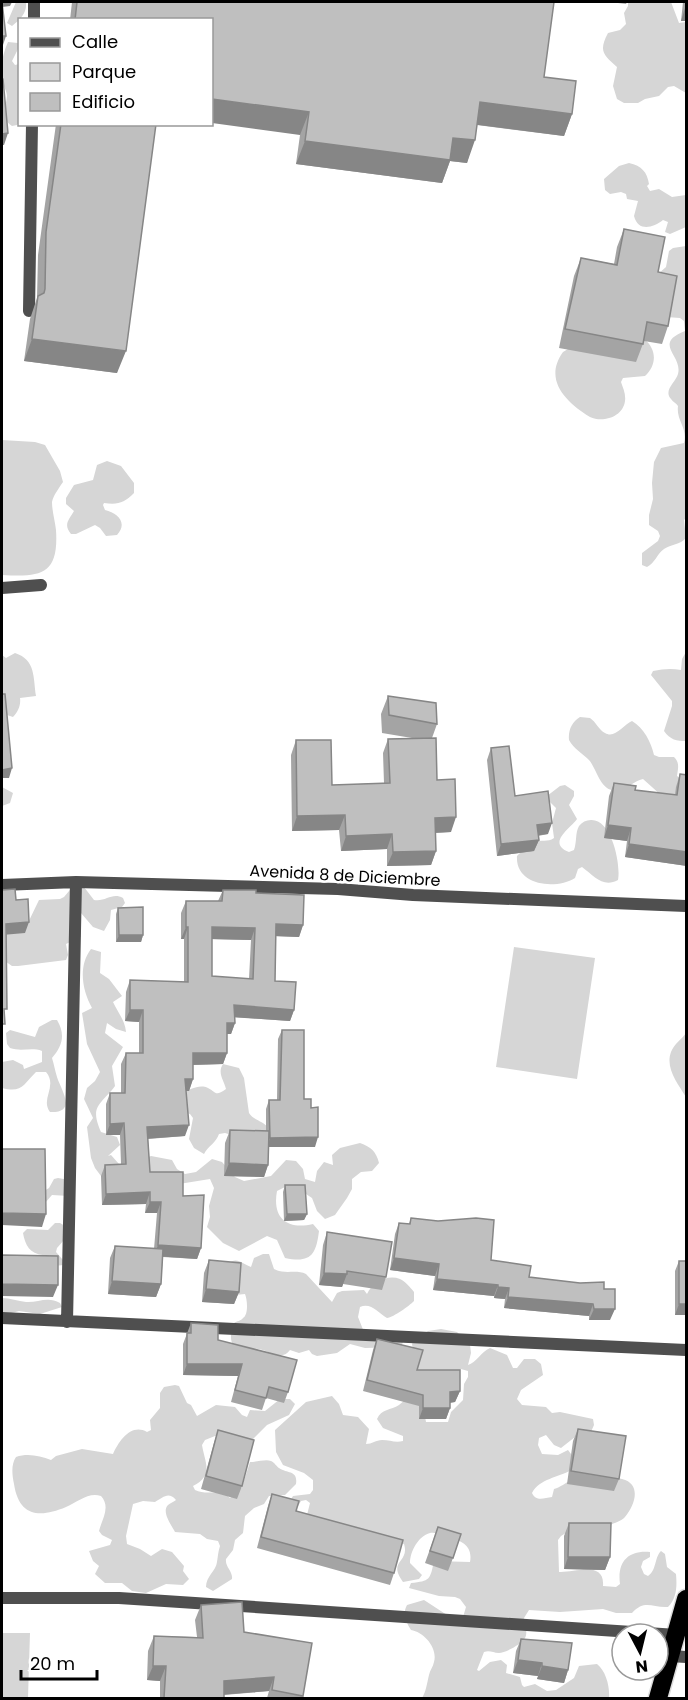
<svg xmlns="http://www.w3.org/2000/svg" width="688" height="1700" viewBox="0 0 688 1700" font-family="Poppins,sans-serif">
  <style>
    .green { fill: #d6d6d6 }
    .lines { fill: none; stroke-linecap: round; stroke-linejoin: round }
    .highway-casing { stroke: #dbdbdb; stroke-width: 21 }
    .street { stroke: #4f4f4f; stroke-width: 12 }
    .highway { stroke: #000; stroke-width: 18 }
    .wall { fill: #a4a4a4; fill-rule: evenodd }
    .shaded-wall { fill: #868686 }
    .building { fill: #bfbfbf; stroke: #868686; stroke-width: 1.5; fill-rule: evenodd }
    .labels { text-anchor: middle; stroke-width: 5; stroke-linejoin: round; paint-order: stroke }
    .street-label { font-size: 16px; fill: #000; stroke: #fff }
  </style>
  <rect width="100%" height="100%" fill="#fff"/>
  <!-- green -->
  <path class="green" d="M16 2H26C27 13 21 19 12 26L7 23Z
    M628 2H671L679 23 686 22V93L674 86 668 87 659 96 645 99 638 103H624L617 99 613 86 617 67C604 55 598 52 608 33L620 30 626 24 624 13 628 6Z
    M8 42 18 43 19 47 12 61 15 65 19 64 20 121 17 125 12 126C0 118 6 107 7 96 7 92 4 87 3 83 0 68 2 55 8 42Z
    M629 163C642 166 647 172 649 184L647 186 650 191 659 189 672 197 686 195V227L670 234 665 232 668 222 663 220C653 228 638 232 634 216L638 201 627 199 626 194 621 192 610 194 605 190 604 179 619 166Z
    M686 246V518L684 520 686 538C680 545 671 544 664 549 657 554 655 563 647 567L642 565V553L658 541 660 536 658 531 649 525V515L653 499 652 483 654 462 661 448 684 443C688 428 676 421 678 406 676 403 673 402 671 399 663 390 676 382 678 374 683 355 652 344 685 331L684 321 680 318 666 317 658 274 666 267 669 251 673 248Z
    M644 339C657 349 657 365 645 376L623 378 621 382C623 388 626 394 625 401 623 417 603 423 590 417 566 402 543 380 563 352L568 349Z
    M2 440 35 442 45 445 60 471 63 482C59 488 53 496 52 502 52 511 55 521 56 530 59 576 40 577 2 575Z
    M107 461 121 466 134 483V493C124 503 118 505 104 503L103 505 105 510C118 513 128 523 117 535L106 536 100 528 95 525 76 534H71C63 524 69 520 74 511L66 504V498L74 485 93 480 97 465Z
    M686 652V741C677 741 670 740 664 731L672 706V701L651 675 653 671C663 669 671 668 681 670L682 659Z
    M15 653C36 660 33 677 36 696L20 698C21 705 18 712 13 717L7 715 5 699H2V655L6 658Z
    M580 717 590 718C596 722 599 730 605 733 615 739 623 725 632 721 644 728 651 742 654 755L659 757H674C680 763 678 768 677 776L686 782V800L662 796 643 779C633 781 623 793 612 790 600 788 596 768 589 760 582 753 574 749 569 740 568 730 572 722 580 717Z
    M565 785 574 791V796L569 805 577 819C571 828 546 843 569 852L574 850C577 842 575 833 579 826 582 822 586 820 591 820 612 819 621 865 618 880 603 888 594 876 582 867L578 869 575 878C556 890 515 886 517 856 524 849 528 842 539 841 545 840 549 842 554 838L552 823 556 808 549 801 547 796 560 786Z
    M2 787 13 793 10 803 2 806Z
    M74 885 84 887 94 900C106 902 112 892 123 898L125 903 122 907 111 910 110 920 104 931 93 927 81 913V937L66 944 68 955 66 960 18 966H12L2 959V934L25 929 39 900 60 899 64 897Z
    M514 947 595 958 577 1079 496 1067Z
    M91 949 101 952 100 973 109 979 122 996 113 1002C118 1013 125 1020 126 1032L116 1029 107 1023 105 1033 123 1047 112 1066 115 1086C101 1105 89 1105 101 1132L117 1137 120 1145 108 1156 111 1155 119 1164 122 1173 113 1179 101 1176 95 1168 91 1158 87 1127 93 1118 84 1099 87 1088 95 1081 100 1072 87 1044 82 1013 92 1008C82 990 78 966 91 949Z
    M52 1020H57C66 1035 62 1046 52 1058 54 1064 55 1071 57 1077 61 1090 78 1113 50 1112 40 1099 58 1086 46 1072H36C23 1085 22 1093 2 1088V1062L13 1060 23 1065 24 1069 42 1062V1051C32 1047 21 1052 10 1048L7 1044 6 1033 10 1030 35 1037 39 1027Z
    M686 1033V1097C678 1084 665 1068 671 1052 674 1044 682 1039 686 1033Z
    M223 1064 239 1068 244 1078 249 1113C254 1121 264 1121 269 1129L267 1134 235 1136 225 1133 219 1134C216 1143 208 1146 204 1154L194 1148 189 1139 193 1118 190 1114 184 1112 183 1094C189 1089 200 1084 208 1088 216 1092 215 1097 226 1089 224 1080 217 1073 223 1064Z
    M360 1143C371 1147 376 1151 379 1163L372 1171 361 1172 352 1179V1189L347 1198 335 1215 325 1219 317 1211 312 1198 297 1188 287 1186 277 1191C272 1218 287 1230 313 1224L319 1231C316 1256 310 1263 285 1258L277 1240 267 1236 239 1251 223 1243 207 1227 210 1217 209 1206 214 1188 210 1179 179 1184 155 1180 141 1160 151 1156 172 1160 177 1169 185 1174 196 1172 212 1159 222 1162 235 1177 244 1181 271 1176 286 1160 296 1161 303 1169 305 1179 315 1182 317 1171 324 1162 333 1165 332 1155 340 1148Z
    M58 1178 69 1180V1196L52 1195 45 1203 44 1191 49 1188 54 1179Z
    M55 1223H60L65 1226 64 1240 57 1248 56 1252 63 1260 64 1265 53 1266 43 1255C30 1254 25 1245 23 1233L27 1229 48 1230Z
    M263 1254H269L274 1269C285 1275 296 1269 306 1274L332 1302 337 1293 342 1291 364 1290 367 1294C372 1283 387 1274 400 1279 405 1281 410 1287 414 1292V1301C409 1306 394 1317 387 1318 378 1313 371 1302 360 1307L358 1317 364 1332 403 1342 401 1347 365 1348 350 1344 337 1353 317 1356 312 1354 309 1350 299 1353 290 1350C281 1362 269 1350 258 1349 252 1348 243 1351 237 1351 229 1341 230 1335 234 1323 237 1321 241 1321 243 1318 249 1314 247 1299 245 1294L235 1295 228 1264C237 1256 242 1264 251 1267L254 1258Z
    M2 1298C10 1298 18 1301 26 1302 37 1303 48 1296 60 1303L62 1307 40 1314 19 1311 4 1315 2 1314Z
    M441 1329 457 1332 470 1345 471 1353 468 1365C476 1363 481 1352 490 1348L507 1355 513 1368H517L524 1359H535L541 1364 543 1375 521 1390 517 1399 522 1405 546 1407 552 1413 560 1412 593 1419 594 1425 590 1434 575 1437 561 1448 554 1445 546 1435 539 1438 538 1445 542 1454 558 1455 568 1450 574 1458 571 1470C558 1478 540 1478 532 1493 536 1502 544 1498 552 1497L554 1489C561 1487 565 1483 571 1480 576 1478 587 1479 594 1479 602 1479 614 1476 622 1479 642 1484 635 1505 625 1517 620 1523 611 1522 602 1531H569L561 1536 558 1540 559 1572C574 1573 605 1560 603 1586L616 1587 620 1584C617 1562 628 1550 650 1552V1557L643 1561 641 1567 644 1574 648 1576C657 1570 654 1558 661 1551L665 1554 667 1567 676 1574C677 1586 677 1598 668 1607 652 1608 645 1599 632 1613H616L603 1609 560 1612 529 1610 524 1618C525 1623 528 1633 525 1638 522 1644 505 1653 499 1653 493 1653 490 1650 484 1652L477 1670 479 1671 490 1662 501 1660 507 1665 506 1673 520 1677 522 1685 524 1687 535 1684 547 1691 556 1690 574 1678 579 1666 597 1664C606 1671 610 1687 609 1698H422C426 1692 427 1683 429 1675 430 1670 433 1667 434 1662 438 1648 424 1632 411 1630 406 1622 402 1614 407 1605L424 1600 447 1615 463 1617 466 1607 460 1599 455 1597 439 1596 409 1588 411 1583C430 1581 430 1580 434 1561L470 1562C473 1546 462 1541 449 1537 443 1535 436 1532 430 1533 418 1536 410 1552 410 1563L422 1575 419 1579 403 1582C387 1560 410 1563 404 1544L306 1519 310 1503 306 1500 301 1501 298 1506 292 1505 290 1501 293 1496 310 1494 313 1490V1480L304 1473 283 1465 276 1452 275 1430 306 1402 332 1396 339 1404 343 1415 358 1417 369 1429 366 1444C372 1444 376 1440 382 1440 390 1440 395 1443 403 1441V1436L383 1428 377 1419C381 1409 391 1410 399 1405 408 1398 404 1397 417 1394L424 1411 426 1422H448L451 1412 463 1400 464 1384 468 1377V1371L461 1369 456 1373 419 1384 412 1344 413 1342 428 1331Z
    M175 1385 179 1386 187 1403 191 1405 197 1416 216 1405 235 1407 242 1415 247 1417 250 1410 265 1411 280 1399H290L295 1404 289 1415 267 1425 252 1440 215 1436 205 1440 202 1445C205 1463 214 1475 193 1486L195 1490C206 1496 220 1488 230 1498L242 1487 250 1462C256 1462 266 1459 271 1461 275 1463 277 1467 279 1468 288 1474 298 1470 296 1484L285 1495 269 1496 264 1504 254 1508 245 1516 243 1533 235 1540 233 1550 226 1559C225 1567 233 1571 232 1579L213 1591 206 1587C206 1576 216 1571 217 1562 218 1556 218 1552 220 1546L218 1541 207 1539 200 1534 175 1532C172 1526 161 1512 168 1505 170 1503 174 1502 176 1500 168 1491 163 1498 155 1502L143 1501 133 1504 126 1536 127 1544 140 1549 151 1556 162 1549 172 1552 184 1566 183 1571 189 1579 183 1585 166 1584 146 1593 132 1591 122 1583H105L95 1574 99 1566 93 1561 89 1551 110 1545 112 1540 102 1535 99 1531C102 1519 111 1507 101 1496 88 1492 78 1502 66 1507 40 1518 19 1517 14 1484 12 1475 11 1464 16 1457 28 1453 40 1456 51 1460L56 1456 82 1449 113 1454C119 1441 131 1423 147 1432L151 1430 150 1420 160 1408V1393L164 1387Z
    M2 1633H30L28 1698H2Z"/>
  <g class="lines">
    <!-- highway casing -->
    <g class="highway-casing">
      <path id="highway" d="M658 1698 686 1599"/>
    </g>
    <!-- street -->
    <path class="street" d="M34 20V2
      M29 311 32 124
      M2 588 41 585
      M2 885 76 882 338 889 413 895 686 906
      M2 1318 686 1350
      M67 1322 76 882
      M2 1598H119L677 1635
      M670 1656 686 1657"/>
    <!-- highway -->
    <use href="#highway" class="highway"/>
  </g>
  <!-- wall -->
  <path class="wall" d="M72 2H554L544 77 572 114 564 136 477 125 467 163 450 161 442 183 296 164 300 135 212 20H70Z
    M610 2H627L626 4Z
    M683 2H687V21H681Z
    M56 124H156L117 373 24 361 30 319 37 298 38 255Z
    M624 229 658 272 668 326 662 344 644 341 636 362 559 348 574 276 581 258 614 264 617 247Z
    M388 696 437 724 432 738 437 780 451 832 436 833V851L431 865 387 866V849L341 851 339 830 292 831 291 755 296 740 332 785 384 783 383 753 388 739 412 738 382 733 381 714Z
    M491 748 515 796 548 834 538 836 539 840 534 851 497 856 487 760Z
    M680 774 687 866 625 857 627 841 604 838 609 796 614 783 635 790 675 795 676 787Z
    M223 890 256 893 303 925 299 937 276 936 275 981 294 1010 290 1021 234 1017 235 1023 231 1034H227V1053L223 1064 193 1065V1079L189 1091H186L185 1136 148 1139 150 1172 183 1196 201 1248 197 1259 163 1257 161 1284 156 1297 108 1294 110 1258 115 1246 154 1249 157 1213H145L146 1204 102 1205 101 1176 105 1165 121 1164 120 1135H106V1104L110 1093H121V1064L126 1053H139V1022L125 1021 126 992 130 980 184 982V939H181V913L186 901H218ZM212 939 251 940 249 979 212 976Z
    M118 908 143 935 141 942H116V914Z
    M282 1030 304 1099 315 1147H269L268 1165 264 1177 224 1176 225 1143 230 1130 266 1131V1109L269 1100H277L278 1039Z
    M285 1185 307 1214 304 1220 284 1221 283 1192Z
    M411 1218 491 1260 529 1277 604 1289 610 1320H589V1316L504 1308 505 1299 494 1298V1296L433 1290 435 1276 390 1270 395 1234 399 1223 409 1224Z
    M327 1232 386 1277 382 1290 343 1284 342 1287 319 1285 323 1245Z
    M687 1253V1315H675V1271L679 1261H685Z
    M209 1260 239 1292 234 1304 202 1302 204 1273Z
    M191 1323 218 1340 288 1392 284 1403 266 1398 262 1410 231 1402 238 1376 183 1375V1344Z
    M377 1339 417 1370 460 1391 455 1402 450 1403V1408L446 1419H419V1406L363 1391 373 1350Z
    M578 1429 619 1479 614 1491 567 1484 573 1441Z
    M218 1430 242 1486 237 1499 201 1489 214 1443Z
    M272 1494 296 1511 394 1573 390 1585 257 1548 268 1506Z
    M569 1523 610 1557 605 1570 564 1569V1536Z
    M438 1527 453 1558 448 1571 425 1563Z
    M201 1605 244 1632 303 1696 302 1698H267L269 1691 224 1695V1698H160V1681L147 1680 148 1651 154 1636 197 1637 195 1620Z
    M521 1639 568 1670 564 1683 537 1679 538 1676 513 1673 516 1651Z"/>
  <!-- shaded-wall -->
  <path class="shaded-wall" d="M2 2H12L10 6 2 7Z
    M685 8H687V21H681Z
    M2 36H6L2 48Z
    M212 99 309 112 300 135 212 123Z
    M480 102 572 114 564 136 471 124Z
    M8 133 4 145H2V134Z
    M453 138 475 140 467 163 450 161 442 183 296 164 305 141Z
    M32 339 126 351 117 373 24 361Z
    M12 768 9 778H2V770Z
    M345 815 339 830 292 831 297 816Z
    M456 817 451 832 430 833 435 818Z
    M552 823 548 834 533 836 537 825Z
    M608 825 631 828 627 841 604 838Z
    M392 834 387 849 341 851 346 836Z
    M539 840 534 851 497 856 501 844Z
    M629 844 687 852V866L625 857Z
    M436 851 431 865 387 866 393 852Z
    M29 922 25 933 2 935 6 924Z
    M276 924 303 925 299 937 272 936Z
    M186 927H188L184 939H181Z
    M212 927 255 928 251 940 208 939Z
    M119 935H143L141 942H116Z
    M234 1005 294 1010 290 1021 230 1017Z
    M130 1010H143L139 1022 125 1021Z
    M227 1023H235L231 1034H223Z
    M193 1053H227L223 1064 189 1065Z
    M185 1079H193L189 1091H181Z
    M124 1123 120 1135H106L110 1124Z
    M189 1125 185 1136 143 1139 147 1127Z
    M318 1137 315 1147H267L270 1138Z
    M229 1163 268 1165 264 1177 224 1176Z
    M150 1192 146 1204 102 1205 106 1194Z
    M150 1202H161L157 1213H145Z
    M2 1213 46 1214 42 1227 2 1225Z
    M287 1214H307L304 1220 284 1221Z
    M158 1245 201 1248 197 1259 154 1256Z
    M394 1258 439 1264 435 1276 390 1270Z
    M324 1273 347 1274 342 1287 319 1285Z
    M437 1279 498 1285 494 1296 433 1290Z
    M112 1281 161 1284 156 1297 108 1294Z
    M2 1284 58 1285 53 1297 2 1296Z
    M498 1287 509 1288 505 1299 494 1298Z
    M206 1289 239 1292 234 1304 202 1302Z
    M508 1297 593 1304 589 1316 504 1308Z
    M679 1304H687V1315H675Z
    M594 1309H615L610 1320H589Z
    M187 1364H242L238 1376 183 1375Z
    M460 1391 455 1402 446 1403 450 1392Z
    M423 1408H450L446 1419H419Z
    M568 1557H610L605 1570 564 1569Z
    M518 1660 542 1663 538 1676 513 1673Z
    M153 1666H166L160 1681 147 1680Z
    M542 1666 568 1670 564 1683 537 1679Z
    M274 1677 269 1691 219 1695 224 1681Z"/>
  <!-- building -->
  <path class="building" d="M2 2 6 36H2Z
    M77 2H554L544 77 576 81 572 114 480 102 475 140 453 138 450 160 305 141 309 112 212 99V20H75Z
    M2 78 3 79 8 133 2 134Z
    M61 124H156L126 351 32 339 38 296 44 293 45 289 46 232Z
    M624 229 665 237 658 272 677 276 668 326 647 322 643 344 565 329 581 258 617 265Z
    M2 694H5L12 768 2 770Z
    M388 696 436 703 437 724 389 715Z
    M436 738 437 780 455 779 456 817 435 818 436 851 393 852 392 834 346 836 345 815 297 816 296 740H331L332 785 390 783 388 739Z
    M509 746 515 796 548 791 552 823 537 825 539 840 501 844 491 748Z
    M680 774 687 775V852L629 844 631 828 608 825 614 783 636 786 635 790 677 795Z
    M15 889 16 900 28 899 29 922 6 924 7 1009H4L5 1024H2V890Z
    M223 890H256V893L304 895 303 925 276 924 275 981 296 982 294 1010 234 1005 235 1023H227V1053H193V1079H185L189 1125 147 1127 150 1172H183V1196L204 1195 201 1248 158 1245 161 1202H150V1192L106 1194 105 1165 126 1164 124 1123 110 1124V1093H125L126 1053H143V1010H130V980L188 982V927H186V901H222ZM212 927 255 928 253 979 212 976Z
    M143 907V935H119L118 908Z
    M282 1030H304V1099H311V1108L318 1107V1137L270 1138 269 1100H280Z
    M230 1130 269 1131 268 1165 229 1163Z
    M2 1149H45L46 1214 2 1213Z
    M285 1185H305L307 1214H287Z
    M411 1218 438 1221 476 1218 494 1220 491 1260 531 1266 529 1277 580 1283 604 1282V1289H615V1309H594L593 1304 508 1297 509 1288 498 1287V1285L437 1279 439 1264 394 1258 399 1223 410 1224Z
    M327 1232 392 1242 386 1277 347 1271V1274L324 1273Z
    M115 1246 163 1249 161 1284 112 1281Z
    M2 1255 58 1256V1285L2 1284Z
    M209 1260 241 1263 239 1292 206 1289Z
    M679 1261H687V1304H679Z
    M191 1323 218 1325V1340L297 1360 288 1392 269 1387 266 1398 235 1390 242 1364H187V1333H191Z
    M377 1339 423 1350 417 1370H460V1391L450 1392V1408H423V1395L367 1380Z
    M578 1429 626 1436 619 1479 571 1471Z
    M218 1430 254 1440 242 1486 206 1476Z
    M272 1494 299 1501 296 1511 403 1540 394 1573 261 1537Z
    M569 1523H611L610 1557H568Z
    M438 1527 461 1534 453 1558 430 1551Z
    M242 1602 244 1632 312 1643 303 1696 272 1690 274 1677 224 1681V1698H164L166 1666H153L154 1636 203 1638 201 1605Z
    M521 1639 572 1643 568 1670 542 1666V1663L518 1660Z"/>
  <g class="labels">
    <!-- street labels -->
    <g class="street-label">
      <text transform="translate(345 875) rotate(3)" y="6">Avenida 8 de Diciembre</text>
    </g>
  </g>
  <!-- border -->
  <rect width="688" height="1700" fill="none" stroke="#000000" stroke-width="6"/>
  <!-- legend -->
  <rect x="18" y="18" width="195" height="108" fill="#ffffff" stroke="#999999" stroke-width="1.5"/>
  <rect x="30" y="38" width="30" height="9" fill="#4f4f4f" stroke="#999999" stroke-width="1.5"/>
  <text x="72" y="48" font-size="18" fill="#000000">Calle</text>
  <rect x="30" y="63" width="30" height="18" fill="#d6d6d6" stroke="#999999" stroke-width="1.5"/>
  <text x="72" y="78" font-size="18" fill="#000000">Parque</text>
  <rect x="30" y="93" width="30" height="18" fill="#bfbfbf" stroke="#999999" stroke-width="1.5"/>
  <text x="72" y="108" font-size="18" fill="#000000">Edificio</text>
  <!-- north arrow -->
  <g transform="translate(640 1652) rotate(173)"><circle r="28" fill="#ffffff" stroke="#999999" stroke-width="1.5"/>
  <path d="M0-4.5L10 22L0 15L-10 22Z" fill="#000000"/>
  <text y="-9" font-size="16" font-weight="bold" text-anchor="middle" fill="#000000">N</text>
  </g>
  <!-- scale -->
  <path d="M21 1670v9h76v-9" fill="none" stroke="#000000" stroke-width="3"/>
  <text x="30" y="1670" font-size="18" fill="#000000" stroke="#ffffff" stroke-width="4.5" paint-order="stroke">20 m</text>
</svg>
